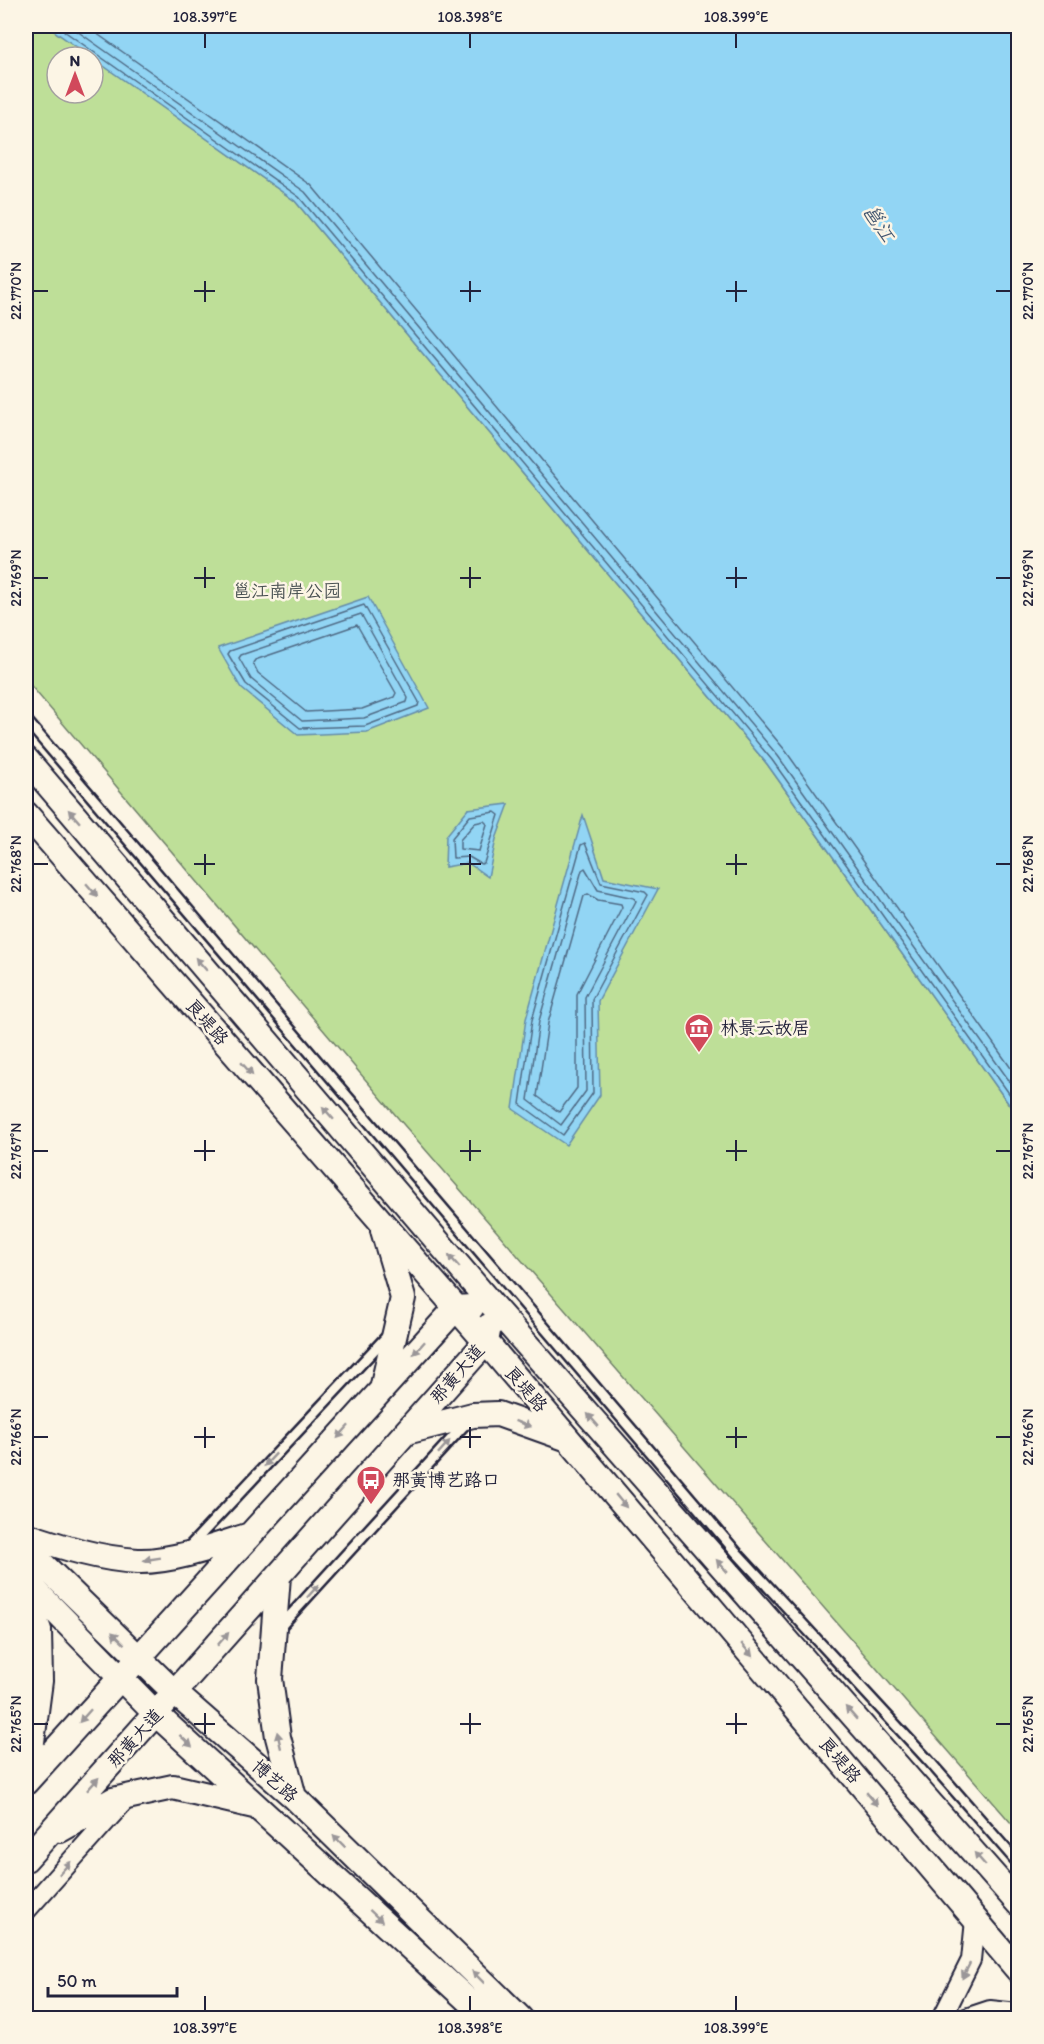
<svg xmlns="http://www.w3.org/2000/svg" width="1044" height="2044" viewBox="0 0 1044 2044" font-family="Itim,'LXGW WenKai TC',sans-serif">
  <style>
    .green { fill: #bedf98; stroke: #70806a; stroke-width: 1.5 }
    .water { fill: #92d5f4; stroke: #658daa; stroke-width: 1.5 }
    .lines { fill: none; stroke-linecap: round; stroke-linejoin: round }
    .shore { stroke: #4f6a85; stroke-width: 1.5 }
    .lane-casing { stroke: #22223b; stroke-width: 14 }
    .street-casing { stroke: #22223b; stroke-width: 22 }
    .secondary-casing { stroke: #22223b; stroke-width: 28 }
    .lane { stroke: #fcf5e5; stroke-width: 9 }
    .street { stroke: #fcf5e5; stroke-width: 18 }
    .secondary { stroke: #fcf5e5; stroke-width: 24 }
    .oneway { fill: #9a9698 }
    .ticks { fill: none; stroke: #22223b; stroke-width: 2 }
    .labels { text-anchor: middle; stroke-width: 5; stroke-linejoin: round; paint-order: stroke }
    .park-label { font-size: 18px; fill: #495152; stroke: #fcf5e5 }
    .street-label { font-size: 18px; fill: #22223b; stroke: #fcf5e5 }
    .poi-label { font-size: 18px; fill: #22223b; stroke: #fcf5e5; text-anchor: start }
    .water-label { font-size: 20px; font-style: italic; fill: #445872; stroke: #fcf5e5 }
    .neatline { fill: none; stroke: #22223b; stroke-width: 2 }
    .ticks-label { font-size: 15px; text-anchor: middle; fill: #22223b }
  </style>
  <rect width="100%" height="100%" fill="#fcf5e5"/>
  <filter id="ink" filterUnits="userSpaceOnUse"><feTurbulence type="fractalNoise" baseFrequency=".0167" numOctaves="2"/><feDisplacementMap in="SourceGraphic" scale="12" xChannelSelector="R" yChannelSelector="G"/><feConvolveMatrix kernelMatrix="1 2 1 2 8 2 1 2 1" color-interpolation-filters="sRGB"/></filter>
  <g filter="url(#ink)">
    <!-- green -->
    <path class="green" d="M26 26H47L91 57H57V93H93V58L295 201 767 764 1018 1117V1831L404 1125 26 680Z"/>
    <!-- water -->
    <path class="water" d="M47 26H1018V1117L767 764 295 201Z
      M368 597 429 708 367 732 298 735 241 688 218 648Z
      M509 804 496 839 488 877 468 863 445 867 446 836 468 809Z
      M583 815 604 878 658 889 598 1001 600 1095 566 1145 513 1109 526 1019Z"/>
    <g class="lines">
      <!-- shore -->
      <path class="shore" d="M57 26 299 197 772 760 1018 1106
        M70 26 305 192 778 756 1018 1093
        M86 26 311 185 785 750 1018 1078
        M364 605 419 702 418 706 365 726 300 728 246 684 228 654 230 651Z
        M361 614 408 698 407 702 364 718 302 721 251 679 239 658 241 655Z
        M357 625 396 693 394 697 362 709 306 712 258 673 253 663 255 660Z
        M495 812 499 815 484 863 481 864 469 857 453 858 452 838 470 816Z
        M484 821 487 824 479 851 460 849V840L475 823Z
        M585 843 601 883 645 892 648 895 592 999 593 1093 563 1135 520 1104 532 1020 581 845Z
        M585 868 598 890 634 898 636 901 585 997 586 1091 561 1125 528 1100 539 1021 582 870Z
        M588 894 598 900 621 904 622 907 577 994V1088L559 1112 537 1096 548 1023 584 896Z"/>
      <!-- lane casing -->
      <g class="lane-casing">
        <path id="lane" d="M26 720 737 1553 929 1761 1018 1863
          M189 1547 389 1334
          M279 1628 466 1423"/>
      </g>
      <!-- street casing -->
      <g class="street-casing">
        <path id="street" d="M26 1911 128 1797
          M942 2018 971 1960 975 1920
          M966 2018 990 2010 1018 2013"/>
      </g>
      <!-- secondary casing -->
      <g class="secondary-casing">
        <path id="secondary" d="M26 759 492 1305 1018 1903
          M26 814 486 1342 1018 1970
          M383 1385 403 1298 383 1230
          M406 1432 473 1415 498 1414 568 1439
          M26 1535C62 1547 100 1559 138 1561 171 1562 216 1546 247 1536
          M26 1548 175 1693 294 1797 520 2018
          M278 1576 270 1679 278 1737 294 1797
          M26 1581 156 1714 487 2018
          M26 1598 39 1630 40 1681 27 1780
          M26 1782 456 1308 472 1307
          M60 1830 113 1800 173 1787 254 1806
          M26 1859 486 1342 489 1326"/>
      </g>
      <!-- lane -->
      <use href="#lane" class="lane"/>
      <!-- street -->
      <use href="#street" class="street"/>
      <!-- secondary -->
      <use href="#secondary" class="secondary"/>
    </g>
    <!-- one-way arrows -->
    <defs><path id="oneway-solid" d="M-6-.8H1V-3.2L6.5 0L1 3.2V.8H-6Z" transform="scale(1.5)"/></defs>
    <g class="oneway">
      <use href="#oneway-solid" transform="translate(74 816) rotate(-131)"/>
      <use href="#oneway-solid" transform="translate(92 890) rotate(49)"/>
      <use href="#oneway-solid" transform="translate(201 964) rotate(-131)"/>
      <use href="#oneway-solid" transform="translate(247 1069) rotate(49)"/>
      <use href="#oneway-solid" transform="translate(328 1113) rotate(-131)"/>
      <use href="#oneway-solid" transform="translate(454 1261) rotate(-131)"/>
      <use href="#oneway-solid" transform="translate(419 1348) rotate(132)"/>
      <use href="#oneway-solid" transform="translate(593 1420) rotate(-131)"/>
      <use href="#oneway-solid" transform="translate(523 1424) rotate(20)"/>
      <use href="#oneway-solid" transform="translate(343 1432) rotate(132)"/>
      <use href="#oneway-solid" transform="translate(444 1447) rotate(-48)"/>
      <use href="#oneway-solid" transform="translate(270 1460) rotate(133)"/>
      <use href="#oneway-solid" transform="translate(621 1501) rotate(50)"/>
      <use href="#oneway-solid" transform="translate(152 1559) rotate(171)"/>
      <use href="#oneway-solid" transform="translate(722 1566) rotate(-131)"/>
      <use href="#oneway-solid" transform="translate(313 1591) rotate(-48)"/>
      <use href="#oneway-solid" transform="translate(118 1638) rotate(-136)"/>
      <use href="#oneway-solid" transform="translate(223 1639) rotate(-49)"/>
      <use href="#oneway-solid" transform="translate(747 1650) rotate(50)"/>
      <use href="#oneway-solid" transform="translate(851 1713) rotate(-131)"/>
      <use href="#oneway-solid" transform="translate(85 1716) rotate(132)"/>
      <use href="#oneway-solid" transform="translate(279 1740) rotate(-103)"/>
      <use href="#oneway-solid" transform="translate(186 1741) rotate(43)"/>
      <use href="#oneway-solid" transform="translate(93 1784) rotate(-48)"/>
      <use href="#oneway-solid" transform="translate(872 1799) rotate(50)"/>
      <use href="#oneway-solid" transform="translate(339 1841) rotate(-135)"/>
      <use href="#oneway-solid" transform="translate(980 1859) rotate(-131)"/>
      <use href="#oneway-solid" transform="translate(65 1868) rotate(-48)"/>
      <use href="#oneway-solid" transform="translate(376 1916) rotate(43)"/>
      <use href="#oneway-solid" transform="translate(966 1971) rotate(117)"/>
      <use href="#oneway-solid" transform="translate(478 1977) rotate(-135)"/>
    </g>
  </g>
  <!-- ticks -->
  <path class="ticks" d="M205 33V48M470 33V48M736 33V48M205 281V302M470 281V302M736 281V302M33 291H48M194 291H215M460 291H481M726 291H747M996 291H1011M205 567V588M470 567V588M736 567V588M33 578H48M194 578H215M460 578H481M726 578H747M996 578H1011M205 854V875M470 854V875M736 854V875M33 864H48M194 864H215M460 864H481M726 864H747M996 864H1011M205 1140V1161M470 1140V1161M736 1140V1161M33 1151H48M194 1151H215M460 1151H481M726 1151H747M996 1151H1011M205 1427V1448M470 1427V1448M736 1427V1448M33 1437H48M194 1437H215M460 1437H481M726 1437H747M996 1437H1011M205 1713V1734M470 1713V1734M736 1713V1734M33 1724H48M194 1724H215M460 1724H481M726 1724H747M996 1724H1011M205 1996V2011M470 1996V2011M736 1996V2011"/>
  <!-- icons -->
  <defs>
    <g id="museum-pin" transform="scale(1.5)"><path d="M0 17L-7.5 6A9.5 9.5 0 1 1 7.5 6Z" fill="#d1495b" stroke="#fcf5e5"/><path d="M0-6L6-3V-2H-6V-3ZM-5-1h2V3h-2ZM-1-1h2V3h-2ZM3-1h2V3H3ZM-6 4H6V6H-6Z" fill="#fff"/></g>
    <g id="bus-pin" transform="scale(1.5)"><path d="M0 17L-7.5 6A9.5 9.5 0 1 1 7.5 6Z" fill="#d1495b" stroke="#fcf5e5"/><path d="M-5-6H5V4H4V6H2V4H-2V6H-4V4H-5ZM-3.5-4V0h7V-4ZM-3.5 1.2v1.5H-2V1.2ZM2 1.2v1.5H3.5V1.2Z" fill="#fff"/></g>
  </defs>
  <g fill-rule="evenodd">
    <use href="#museum-pin" x="699" y="1028"/>
    <use href="#bus-pin" x="371" y="1480"/>
  </g>
  <g class="labels">
    <!-- park labels -->
    <g class="park-label">
      <text x="287" y="597">邕江南岸公园</text>
    </g>
    <!-- street labels -->
    <g class="street-label">
      <text transform="translate(207 1022) rotate(49)" y="6">良堤路</text>
      <text transform="translate(457 1374) rotate(-49)" y="6">那黄大道</text>
      <text transform="translate(526 1389) rotate(49)" y="6">良堤路</text>
      <text transform="translate(135 1738) rotate(-48)" y="6">那黄大道</text>
      <text transform="translate(840 1760) rotate(50)" y="6">良堤路</text>
      <text transform="translate(275 1781) rotate(41)" y="6">博艺路</text>
    </g>
    <!-- poi labels -->
    <g class="poi-label">
      <text x="720" y="1034">林景云故居</text>
      <text x="392" y="1486">那黄博艺路口</text>
    </g>
    <!-- water labels -->
    <g class="water-label">
      <text transform="translate(879 223) rotate(57)" y="7">邕江</text>
    </g>
  </g>
  <!-- margin -->
  <rect width="1044" height="2044" fill="none" stroke="#fcf5e5" stroke-width="66"/>
  <!-- north arrow -->
  <g transform="translate(75 75)"><circle r="28" fill="#fcf5e5" stroke="#a5a1a1" stroke-width="1.5"/>
  <path d="M0-4.5L10 22L0 15L-10 22Z" fill="#d1495b"/>
  <text y="-9" font-size="16" font-weight="bold" text-anchor="middle" fill="#22223b">N</text>
  </g>
  <!-- scale -->
  <path d="M48 1987v9h129v-9" fill="none" stroke="#22223b" stroke-width="3"/>
  <text x="57" y="1987" font-size="18" fill="#22223b" stroke="#fcf5e5" stroke-width="4.5" paint-order="stroke">50 m</text>
  <rect x="33" y="33" width="978" height="1978" class="neatline"/>
  <g class="ticks-label">
    <text x="205" y="22">108.397°E</text>
    <text x="470" y="22">108.398°E</text>
    <text x="736" y="22">108.399°E</text>
    <text transform="translate(16 291) rotate(-90)" y="5">22.770°N</text>
    <text transform="translate(1028 291) rotate(-90)" y="5">22.770°N</text>
    <text transform="translate(16 578) rotate(-90)" y="5">22.769°N</text>
    <text transform="translate(1028 578) rotate(-90)" y="5">22.769°N</text>
    <text transform="translate(16 864) rotate(-90)" y="5">22.768°N</text>
    <text transform="translate(1028 864) rotate(-90)" y="5">22.768°N</text>
    <text transform="translate(16 1151) rotate(-90)" y="5">22.767°N</text>
    <text transform="translate(1028 1151) rotate(-90)" y="5">22.767°N</text>
    <text transform="translate(16 1437) rotate(-90)" y="5">22.766°N</text>
    <text transform="translate(1028 1437) rotate(-90)" y="5">22.766°N</text>
    <text transform="translate(16 1724) rotate(-90)" y="5">22.765°N</text>
    <text transform="translate(1028 1724) rotate(-90)" y="5">22.765°N</text>
    <text x="205" y="2033">108.397°E</text>
    <text x="470" y="2033">108.398°E</text>
    <text x="736" y="2033">108.399°E</text>
  </g>
</svg>
